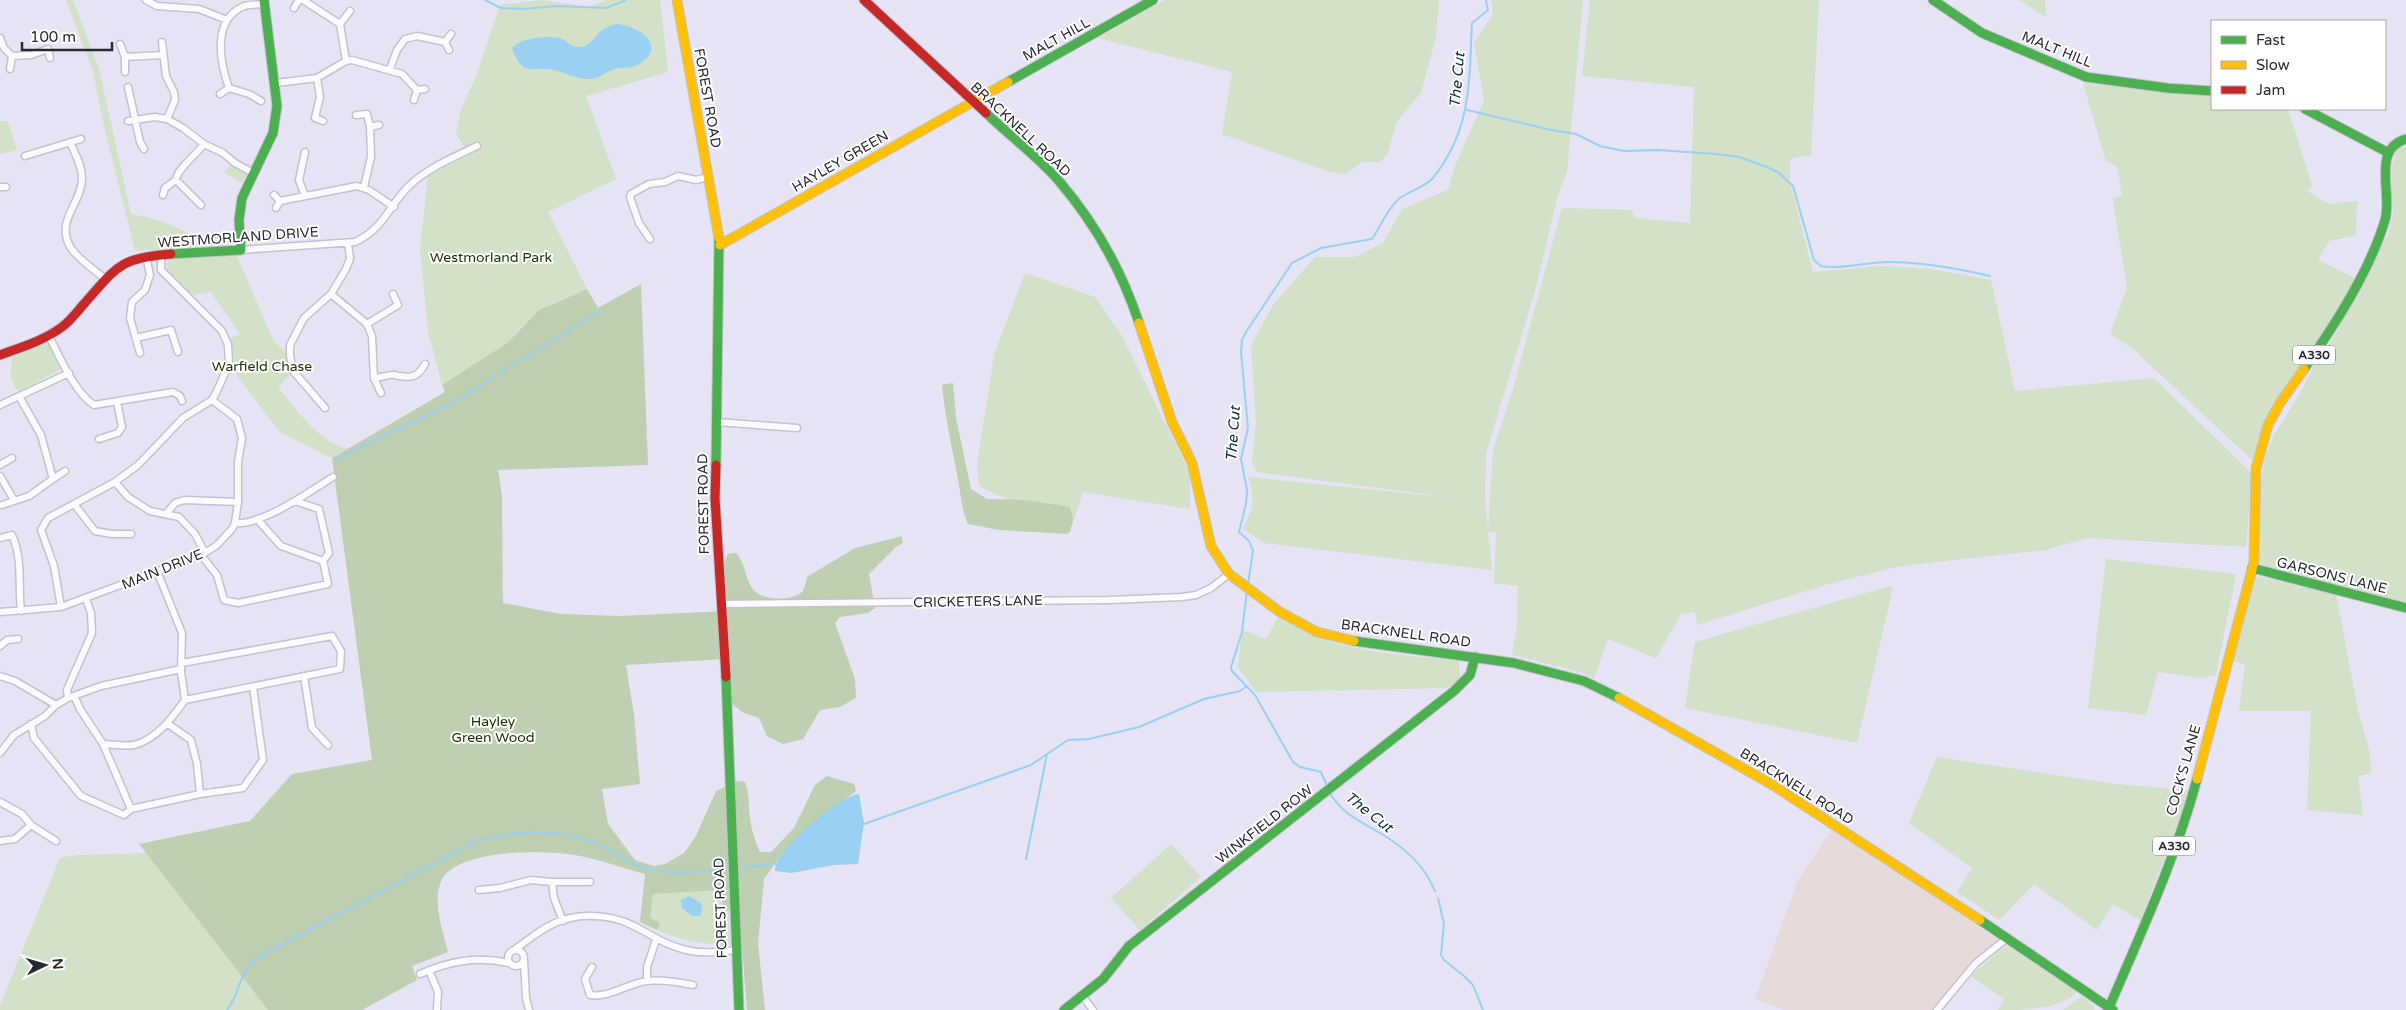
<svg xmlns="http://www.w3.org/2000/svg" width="2406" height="1010" viewBox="0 0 2406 1010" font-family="'Varela Round',sans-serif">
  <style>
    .commercial { fill: #e6dbda }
    .green { fill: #d2e1c7 }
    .forest { fill: #becfb2 }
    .water { fill: #9ad0f1 }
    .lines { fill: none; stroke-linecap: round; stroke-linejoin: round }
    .stream { stroke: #9ad0f1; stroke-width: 2 }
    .street-casing { stroke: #c3c2ce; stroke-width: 9 }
    .fast-casing { stroke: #c3c2ce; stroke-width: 11 }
    .slow-casing { stroke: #c3c2ce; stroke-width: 11 }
    .jam-casing { stroke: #c3c2ce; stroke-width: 11 }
    .street { stroke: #fbfbfe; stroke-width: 6 }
    .fast { stroke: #4caf50; stroke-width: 9 }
    .slow { stroke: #ffc107; stroke-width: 9 }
    .jam { stroke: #c62828; stroke-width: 9 }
    .labels { text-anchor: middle; stroke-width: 4; stroke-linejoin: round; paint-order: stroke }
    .shield { fill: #fff; stroke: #6a6870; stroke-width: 1 }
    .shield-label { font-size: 12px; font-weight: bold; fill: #2a2833 }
    .street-label { font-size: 14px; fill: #2a2833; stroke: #fff }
    .park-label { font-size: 14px; fill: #1e3000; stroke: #fff }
    .water-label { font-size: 15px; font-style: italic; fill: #0a2f3f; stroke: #fff }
  </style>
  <rect width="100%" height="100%" fill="#e6e4f5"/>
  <!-- commercial -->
  <path class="commercial" d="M1831 830 1910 878 1997 939 1932 1010H1784L1755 999 1798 880Z"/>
  <!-- green -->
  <path class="green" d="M66 0H73L99 69 131 214C159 219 183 227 205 246L135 251 104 126 93 71Z
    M542 0 589 7 606 0H660L668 72 586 96 616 179 548 212 587 289 550 304 521 327 507 343 442 385 428 331 420 250 428 176 469 155 456 134 461 109 476 77 500 5Z
    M1165 0H1439L1436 37 1421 93 1397 121 1387 155 1380 162H1362L1346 174 1330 172 1222 134 1232 72 1098 38Z
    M1491 0H1583L1567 171 1557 198 1535 291 1486 453 1485 501 1488 531 1493 450 1513 389 1562 208 1631 210 1635 218 1690 223 1694 87 1582 76 1590 0H1819L1811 155 1790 159V182L1813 272 1878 266 1930 269 1991 280 2015 391 2154 378 2252 474 2246 547 2088 538 2045 550 1900 566 1828 584 1697 625 1695 612 1681 614 1656 658 1608 639 1594 678 1580 672 1512 655 1517 626 1518 586 1494 583 1496 533 1488 532 1492 570 1264 543 1242 528C1253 513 1256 494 1248 477L1455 498 1257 472 1252 462 1256 423 1251 346 1273 305 1315 257H1355L1383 243 1402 209 1448 190 1455 166 1484 101 1474 43 1493 14Z
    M2019 0H2045L2046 17Z
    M2083 83 2212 95V109H2288L2312 186 2307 191 2328 204 2357 201 2356 235 2329 241 2318 260 2356 279 2259 437 2252 460 2133 349 2110 334 2127 288 2113 199 2122 195 2117 167 2105 159Z
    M0 121H8L17 150 0 154Z
    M2406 146V603L2267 568 2260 563 2259 557 2260 489 2265 457 2274 435 2300 394 2313 367 2338 330 2388 235 2393 214 2391 168 2398 147Z
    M232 164 247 173 242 183 224 172Z
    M236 254 274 342 286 352 290 375 278 387C299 412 315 439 347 449L332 458 280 432 235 373 227 340 240 334 211 292 192 295 167 271V263L171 259Z
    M1025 273 1095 297 1122 336 1190 474V509L1083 492 1072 525 1025 508 979 486 977 466 994 355Z
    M48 343 63 368 20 391 16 390 11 377 12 355Z
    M2106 559 2236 574 2216 675 2200 678 2158 672 2146 715 2088 708Z
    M2258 577 2336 594 2358 711 2369 749 2371 773 2358 776 2363 815 2307 810 2311 711H2239L2245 664 2232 661 2253 580Z
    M1890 586 1893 587 1857 743 1685 708 1695 642Z
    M1279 616C1329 654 1398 653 1459 661L1460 679 1448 688 1256 692 1238 667 1242 630 1266 639Z
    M1937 757 2115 784 2187 790 2184 808 2140 921 2113 904 2097 930 2034 884 1999 920 1957 892 1972 868 1909 823Z
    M1171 844 1201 877 1140 930 1111 898Z
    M146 853 268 1010H0V1005L60 858 76 855Z
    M722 890 723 910H729L730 945C703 944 681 941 657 930L659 923 650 918 653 894Z
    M2008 946 2077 992C2056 1010 2027 1010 1998 1010L2004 999 1971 976 2000 950Z
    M2082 996 2092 1004 2094 1010H2063Z"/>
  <!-- forest -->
  <path class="forest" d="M641 284 648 465 498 470 502 496 503 603 561 614 619 616 727 611 724 563 728 554 736 553C746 564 744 576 752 588 760 601 791 602 802 592 805 588 806 582 807 577L855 548 902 536 903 543 896 547 869 574 875 608 868 613 840 617 835 623 855 679 856 698 840 707 820 710 803 739 783 744 767 736 759 718 742 712 732 704 729 666 725 659 626 665 634 715 640 784 602 789 608 824 635 860 654 866 665 864 684 853 696 836 716 791 738 781 745 782C750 795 748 805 750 817 751 830 755 840 760 852H771L794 828 815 785 827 776 854 784 856 791 824 815 784 851 764 879 758 943 765 1010H747L739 909 723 911 722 890 653 894 650 918 660 923 657 930 640 922 645 874C622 868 599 859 575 855 545 850 451 848 440 884 433 905 443 931 448 952L412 966 417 980 362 1010H268L139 844 250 821 292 774 372 760 332 458 445 392 442 385 507 343 539 310 587 289 598 308Z
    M953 383 956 418 971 489 987 499 1025 500 1070 507 1073 520 1070 532 1067 534 999 530 968 524C961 508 961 495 958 479 952 447 945 417 942 385Z"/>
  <!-- water -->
  <path class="water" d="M617 24C637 26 668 44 641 63 632 70 621 66 612 70 606 72 601 77 595 78 580 81 567 73 554 70 530 66 523 78 512 48 520 38 547 35 560 38 568 41 571 48 581 47 590 46 596 35 602 30 606 27 612 25 617 24Z
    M859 794 864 823 858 864 834 865 791 873 775 871C773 852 840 795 859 794Z
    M689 896 701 903 702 911 700 916H692L681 907V900Z"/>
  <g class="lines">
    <!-- stream -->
    <path class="stream" d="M485 0 501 8 522 9 557 6 606 8 626 0
      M1467 110 1551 130 1576 134 1600 146 1624 151 1657 150 1716 154 1739 157 1767 167 1779 173 1793 186 1814 260 1821 266C1841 270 1866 262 1887 262 1921 262 1956 268 1990 276
      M582 322 599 311
      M336 459 452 403 579 324
      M1248 584 1253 551 1249 541 1239 532 1246 504 1247 490 1241 459 1248 428 1241 352 1242 340 1246 332 1292 263 1321 248 1372 239C1380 227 1389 206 1400 198 1410 191 1425 187 1433 178 1472 129 1469 82 1472 23L1488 10 1486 0
      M1247 591 1242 632 1231 667 1232 671 1255 695 1293 762 1300 767 1321 772 1327 786
      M1330 793C1342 814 1360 821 1380 833 1404 847 1425 866 1435 891
      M864 824 1031 765 1068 740 1089 739 1139 727 1204 699 1240 691 1247 686
      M1026 859 1047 754
      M736 868 776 864
      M1438 898 1444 924 1441 955 1444 960 1464 976 1473 985 1483 1010
      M227 1010C242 991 237 974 257 958L476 841C512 831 558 828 593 842 613 850 628 865 649 869 675 875 702 872 729 869"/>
    <!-- street casing -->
    <g class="street-casing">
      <path id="street" d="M146 0 157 6 199 9 227 20
        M303 0 340 24 346 61
        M294 8 299 0
        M340 24 350 11
        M0 38 4 48 12 56 31 55 48 49 50 58
        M162 42 166 76 174 92 175 100 167 119
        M120 44 125 57 163 55
        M449 50 445 42 451 34
        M125 57V72
        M10 69 12 56
        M390 69 397 50 405 39 417 36 445 42
        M317 78 320 97 315 118 323 121
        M276 83 317 78 346 61 352 60 402 74 417 90 414 100
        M128 87 140 142 144 149
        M417 90 425 89
        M220 94 229 88
        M261 101 249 94 229 88C220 63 212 21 242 7 248 4 258 5 265 4
        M356 115 367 114 370 127
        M128 121 155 117 167 119 183 128 204 144 223 153 235 163 253 173
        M70 142C75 154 82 165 82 178 82 204 54 221 71 248 79 260 95 270 105 279
        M25 156 81 139
        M176 180 201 205
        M0 187H6
        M364 187 371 157 370 127 379 125
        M163 195 165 188 176 180C176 170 197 154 204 144
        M274 195 280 201 276 208
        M305 196 299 180 305 152
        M280 201 357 186 369 190 394 207
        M650 239 639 223 630 197 631 194 649 184 665 182 678 176 696 180 708 177
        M241 250 355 242C385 228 388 206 410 185 428 168 454 157 477 146
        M331 294 367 324 372 336 374 378C380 378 389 374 394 375 409 378 417 379 425 364
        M367 324 398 305 393 294
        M49 336C59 356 75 393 94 405L173 392 180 396 182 401
        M136 338 171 330 178 352
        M140 353 130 318 132 302 145 290 150 275 146 256
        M374 378 381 393
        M0 405 69 373
        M325 408 294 372 290 356V345L304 318 331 294 346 269 350 259 348 243
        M717 422 797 428
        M99 439 118 433 122 427 117 402
        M0 465 12 458
        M0 476 14 500
        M53 479 65 471
        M115 482 128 497 150 511 179 517 195 534 205 553
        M295 501 319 509 329 553 323 561
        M74 504 95 531 112 534H131
        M2 505 29 496 53 479 41 435 20 398
        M166 514 175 503 184 500 238 502
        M235 523C261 526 311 491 333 477
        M0 538 12 535C23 559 18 586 21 611
        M201 555 217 575 224 600 238 603 328 584 323 561 281 546 257 519
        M721 604 1109 600 1182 597 1196 595 1211 588 1229 574
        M61 607 54 566 41 530 48 518 115 482 138 465 183 418 212 400 217 391 229 364 228 345 222 331 161 270V256
        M0 612 61 607 201 555 216 546 232 529 235 523 238 502V462L242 438 237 419 212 400
        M0 646 7 640 18 639
        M182 663 332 636 341 651 340 669 185 700
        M0 676 15 681 56 705
        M304 676 312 728 328 745
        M74 696 80 709 103 744 131 809
        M68 698 67 690 92 633 91 613 86 599
        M31 724 34 738 81 796 124 815 131 809 200 794 243 788 263 760 253 687
        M168 724 191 740 197 764 200 794
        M103 744C112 744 125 747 134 745 157 739 172 718 185 700L181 672 182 633 157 571
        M0 753 14 735 45 716 56 705 68 698 101 686 181 669
        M0 802 22 814 31 825
        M0 841 15 839 31 825 56 841
        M552 882H590
        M479 890 500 888 531 880 552 882 554 898 563 921
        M508 958a8 8 0 1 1 16 0a8 8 0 1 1-16 0Z
        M514 950C526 942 537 932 549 926 574 912 609 913 634 926 652 935 665 945 686 950 702 954 719 952 735 950
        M524 961 526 998 529 1010
        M592 967 585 979 590 995C609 998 627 984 646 981 662 979 678 982 693 985
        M429 970 438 992 437 1010
        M420 974C450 961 476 956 509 963
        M647 981V967L656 940
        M1083 997 1093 1010
        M1937 1010 1976 963 2006 939"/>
    </g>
    <!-- fast casing -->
    <g class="fast-casing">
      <path id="fast" d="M1933 0 1982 33 2086 77 2167 88 2212 91
        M1008 82 1153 0
        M2305 109 2387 152
        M986 113C1009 135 1037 156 1059 181 1094 222 1122 271 1139 323
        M171 254 241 250 239 220 242 198 273 133 277 106 264 0
        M2304 369C2334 326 2370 271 2385 220 2393 194 2371 149 2406 139
        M716 465 719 238
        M2252 568 2406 608
        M1354 641 1514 663 1584 681 1619 698
        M726 677 739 1010
        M1980 920 2113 1010
        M1064 1010 1103 979 1129 946 1454 691 1470 675 1475 657
        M2108 1010C2140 935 2176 858 2197 779"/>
    </g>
    <!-- slow casing -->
    <g class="slow-casing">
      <path id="slow" d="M677 0 719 238
        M720 245 1008 82
        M1139 323 1172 422 1192 463 1211 546 1229 574 1280 612 1317 632 1354 641
        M1619 698 1771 784 1980 920
        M2197 779 2254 562 2256 468 2268 425 2280 403 2304 369"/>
    </g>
    <!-- jam casing -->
    <g class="jam-casing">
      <path id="jam" d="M864 0 986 113
        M0 355C22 347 43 341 62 327 70 321 77 312 83 305 117 267 118 258 171 254
        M716 465 715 498 726 677"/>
    </g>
    <!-- street -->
    <use href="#street" class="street"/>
    <!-- fast -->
    <use href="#fast" class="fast"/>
    <!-- slow -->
    <use href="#slow" class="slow"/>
    <!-- jam -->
    <use href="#jam" class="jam"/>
  </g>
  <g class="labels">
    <!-- shield labels -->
    <g class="shield">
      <rect x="2293" y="345.5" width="42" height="19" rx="4"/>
      <rect x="2153" y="836.5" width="42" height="19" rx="4"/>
    </g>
    <g class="shield-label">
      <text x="2314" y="359">A330</text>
      <text x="2174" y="850">A330</text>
    </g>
    <!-- street labels -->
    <g class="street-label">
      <text transform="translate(1056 39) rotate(-29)" y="5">MALT HILL</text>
      <text transform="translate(2057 49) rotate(22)" y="5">MALT HILL</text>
      <text transform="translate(708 98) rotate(80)" y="5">FOREST ROAD</text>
      <text transform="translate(1021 129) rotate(43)" y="5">BRACKNELL ROAD</text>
      <text transform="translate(840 161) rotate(-30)" y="5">HAYLEY GREEN</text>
      <text transform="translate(238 237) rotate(-4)" y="5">WESTMORLAND DRIVE</text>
      <text transform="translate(703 504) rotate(-91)" y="5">FOREST ROAD</text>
      <text transform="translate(162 569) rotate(-22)" y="5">MAIN DRIVE</text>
      <text transform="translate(2332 575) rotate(14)" y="5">GARSONS LANE</text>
      <text transform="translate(978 601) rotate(-1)" y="5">CRICKETERS LANE</text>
      <text transform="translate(1406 633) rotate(8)" y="5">BRACKNELL ROAD</text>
      <text transform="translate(2183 770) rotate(-74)" y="5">COCK'S LANE</text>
      <text transform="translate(1797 786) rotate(32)" y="5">BRACKNELL ROAD</text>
      <text transform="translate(1264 824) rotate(-38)" y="5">WINKFIELD ROW</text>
      <text transform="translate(720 908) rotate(-92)" y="5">FOREST ROAD</text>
    </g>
    <!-- park labels -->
    <g class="park-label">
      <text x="491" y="262">Westmorland Park</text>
      <text x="262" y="371">Warfield Chase</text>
      <text x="493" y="726">Hayley<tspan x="493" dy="16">Green Wood</tspan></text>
    </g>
    <!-- water labels -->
    <g class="water-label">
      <text transform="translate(1457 80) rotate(-85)" y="5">The Cut</text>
      <text transform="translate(1233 434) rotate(-86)" y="5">The Cut</text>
      <text transform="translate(1369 812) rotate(38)" y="5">The Cut</text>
    </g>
  </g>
  <!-- legend -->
  <rect x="2211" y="20" width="175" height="90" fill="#ffffff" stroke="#aaa9ad"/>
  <rect x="2221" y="36" width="25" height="8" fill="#4caf50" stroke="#aaa9ad"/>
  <text x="2256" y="45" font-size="15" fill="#2a2833">Fast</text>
  <rect x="2221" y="61" width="25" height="8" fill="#ffc107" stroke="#aaa9ad"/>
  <text x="2256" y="70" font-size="15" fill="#2a2833">Slow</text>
  <rect x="2221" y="86" width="25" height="8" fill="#c62828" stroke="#aaa9ad"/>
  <text x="2256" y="95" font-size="15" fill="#2a2833">Jam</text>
  <!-- north arrow -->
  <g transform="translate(45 965) rotate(85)" stroke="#ffffff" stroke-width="4" paint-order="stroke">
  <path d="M0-4L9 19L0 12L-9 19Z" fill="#2a2833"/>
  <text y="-8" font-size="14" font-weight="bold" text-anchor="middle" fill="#2a2833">N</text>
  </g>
  <!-- scale -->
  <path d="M22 42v8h90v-8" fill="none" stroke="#2a2833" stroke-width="2.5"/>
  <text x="30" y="42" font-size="15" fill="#2a2833" stroke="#ffffff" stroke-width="4" paint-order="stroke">100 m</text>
</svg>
